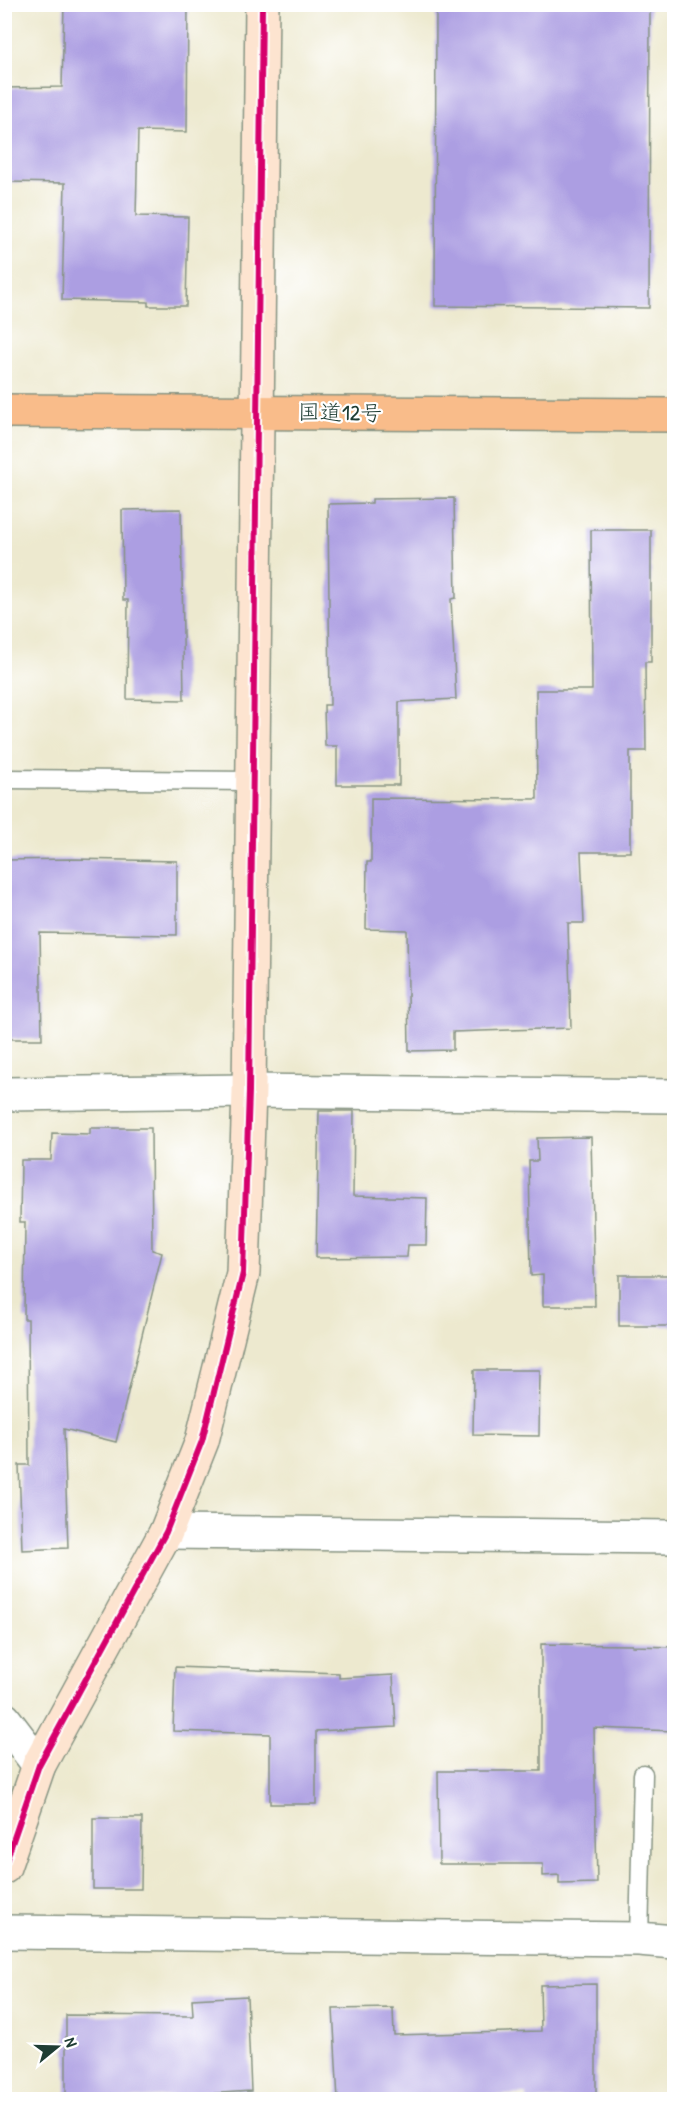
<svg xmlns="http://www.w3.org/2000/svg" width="679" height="2104" viewBox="0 0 679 2104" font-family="'Patrick Hand','Klee One',sans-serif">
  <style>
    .building { fill: #ac9ee2 }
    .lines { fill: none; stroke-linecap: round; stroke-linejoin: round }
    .lane-casing { stroke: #869382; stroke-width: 21 }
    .street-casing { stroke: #869382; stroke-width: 36 }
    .secondary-casing { stroke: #869382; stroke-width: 36 }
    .highway-casing { stroke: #869382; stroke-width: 36 }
    .lane { stroke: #fff; stroke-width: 18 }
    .street { stroke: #fff; stroke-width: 33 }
    .secondary { stroke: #fde4d0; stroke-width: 33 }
    .highway { stroke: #f9bc8a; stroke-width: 33 }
    .cycleway-casing { stroke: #fff; stroke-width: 10 }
    .cycleway { stroke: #d6006c; stroke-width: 6 }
    .labels { text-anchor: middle; stroke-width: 4.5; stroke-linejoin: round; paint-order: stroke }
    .street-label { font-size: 22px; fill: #1f3d34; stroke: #fff }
  </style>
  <rect width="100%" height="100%" fill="#fff"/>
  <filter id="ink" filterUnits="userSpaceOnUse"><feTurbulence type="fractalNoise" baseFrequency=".0167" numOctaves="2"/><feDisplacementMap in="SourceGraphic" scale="12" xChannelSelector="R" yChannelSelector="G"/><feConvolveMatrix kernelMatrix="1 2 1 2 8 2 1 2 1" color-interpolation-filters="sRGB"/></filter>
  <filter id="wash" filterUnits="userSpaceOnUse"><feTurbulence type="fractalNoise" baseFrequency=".008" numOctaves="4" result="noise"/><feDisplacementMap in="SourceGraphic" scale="24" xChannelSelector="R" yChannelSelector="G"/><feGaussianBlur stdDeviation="1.35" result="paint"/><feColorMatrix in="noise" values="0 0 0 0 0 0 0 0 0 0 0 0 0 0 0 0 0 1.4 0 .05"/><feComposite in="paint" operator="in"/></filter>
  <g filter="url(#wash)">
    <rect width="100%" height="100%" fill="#ede9cf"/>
    <g id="blocks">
      <!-- building -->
      <path class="building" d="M64 4H188L187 132 138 131 136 216 188 217 186 306H148V302L62 300 65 183 8 182 9 129H4V88L62 87Z
        M436 4H650L649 308 435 306Z
        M454 498 456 598 451 599 456 699 399 702V785H337V746H325L324 705H330L328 504 372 503V499Z
        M181 509 184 700 127 699 128 600H123L122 510Z
        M591 530H651V662H645L646 751H630V852H581L584 923H568L571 1028 453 1032V1050L409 1051 407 930 366 929 367 862H371V798L537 799 536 690H592Z
        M72 859 177 861V935L40 933 42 1039H4V860Z
        M319 1111H354L353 1196 427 1198 426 1245H408L407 1257 316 1258Z
        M90 1128H151L152 1250 162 1253 116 1442 64 1429 68 1548 22 1550 19 1465H29L28 1319H24L25 1222H20L21 1160H51L52 1133 90 1134Z
        M591 1137 595 1306H543V1275L531 1276 529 1161H538L537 1138Z
        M619 1275H675V1326H619Z
        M474 1370H540L539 1436 473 1435Z
        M541 1644 632 1645V1646L675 1647V1731L594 1728 597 1883 559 1884V1875L543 1876V1864H439L438 1771H541Z
        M175 1667 339 1673V1678L393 1675 396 1727 316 1731V1804H270V1734L173 1731Z
        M93 1818H142L141 1889H93Z
        M596 1984V2100H527V2094L408 2100H338L333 2009 393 2008 394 2035 541 2031 540 1985Z
        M247 1996 251 2091 115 2100H66V2015L193 2016 192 1999Z"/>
    </g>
  </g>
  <g filter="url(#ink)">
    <use href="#blocks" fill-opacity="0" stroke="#869382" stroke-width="1.5"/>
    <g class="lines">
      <!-- lane casing -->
      <g class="lane-casing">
        <path id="lane" d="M4 779 253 781
          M639 1939 643 1774"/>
      </g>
      <!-- street casing -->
      <g class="street-casing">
        <path id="street" d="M4 1094 249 1091 674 1096
          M166 1532 674 1537
          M4 1719 39 1765
          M4 1932 639 1939 674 1942"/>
      </g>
      <!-- secondary casing -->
      <g class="secondary-casing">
        <path id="secondary" d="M4 1867 39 1765 166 1532 202 1441 243 1273 249 1091 262 4"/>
      </g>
      <!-- highway casing -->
      <g class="highway-casing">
        <path id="highway" d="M4 411 674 415"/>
      </g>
      <!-- lane -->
      <use href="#lane" class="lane"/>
      <!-- street -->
      <use href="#street" class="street"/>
      <!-- secondary -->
      <use href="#secondary" class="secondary"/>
      <!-- highway -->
      <use href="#highway" class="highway"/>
      <!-- cycleway casing -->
      <g class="cycleway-casing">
        <path id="cycleway" d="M4 1867 39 1765 166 1532 202 1441 243 1273 249 1091 262 4"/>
      </g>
      <!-- cycleway -->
      <use href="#cycleway" class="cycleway"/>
    </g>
  </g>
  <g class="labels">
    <!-- street labels -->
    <g class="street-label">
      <text transform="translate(340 412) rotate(1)" y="8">国道12号</text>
    </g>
  </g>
  <!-- margin -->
  <rect width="679" height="2104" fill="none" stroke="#fff" stroke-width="24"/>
  <!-- north arrow -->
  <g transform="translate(57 2047) rotate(71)" stroke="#ffffff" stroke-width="4.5" paint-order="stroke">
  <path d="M0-4.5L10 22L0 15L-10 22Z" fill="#1f3d34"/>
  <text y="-9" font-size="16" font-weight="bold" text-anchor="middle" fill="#1f3d34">N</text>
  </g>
</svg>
